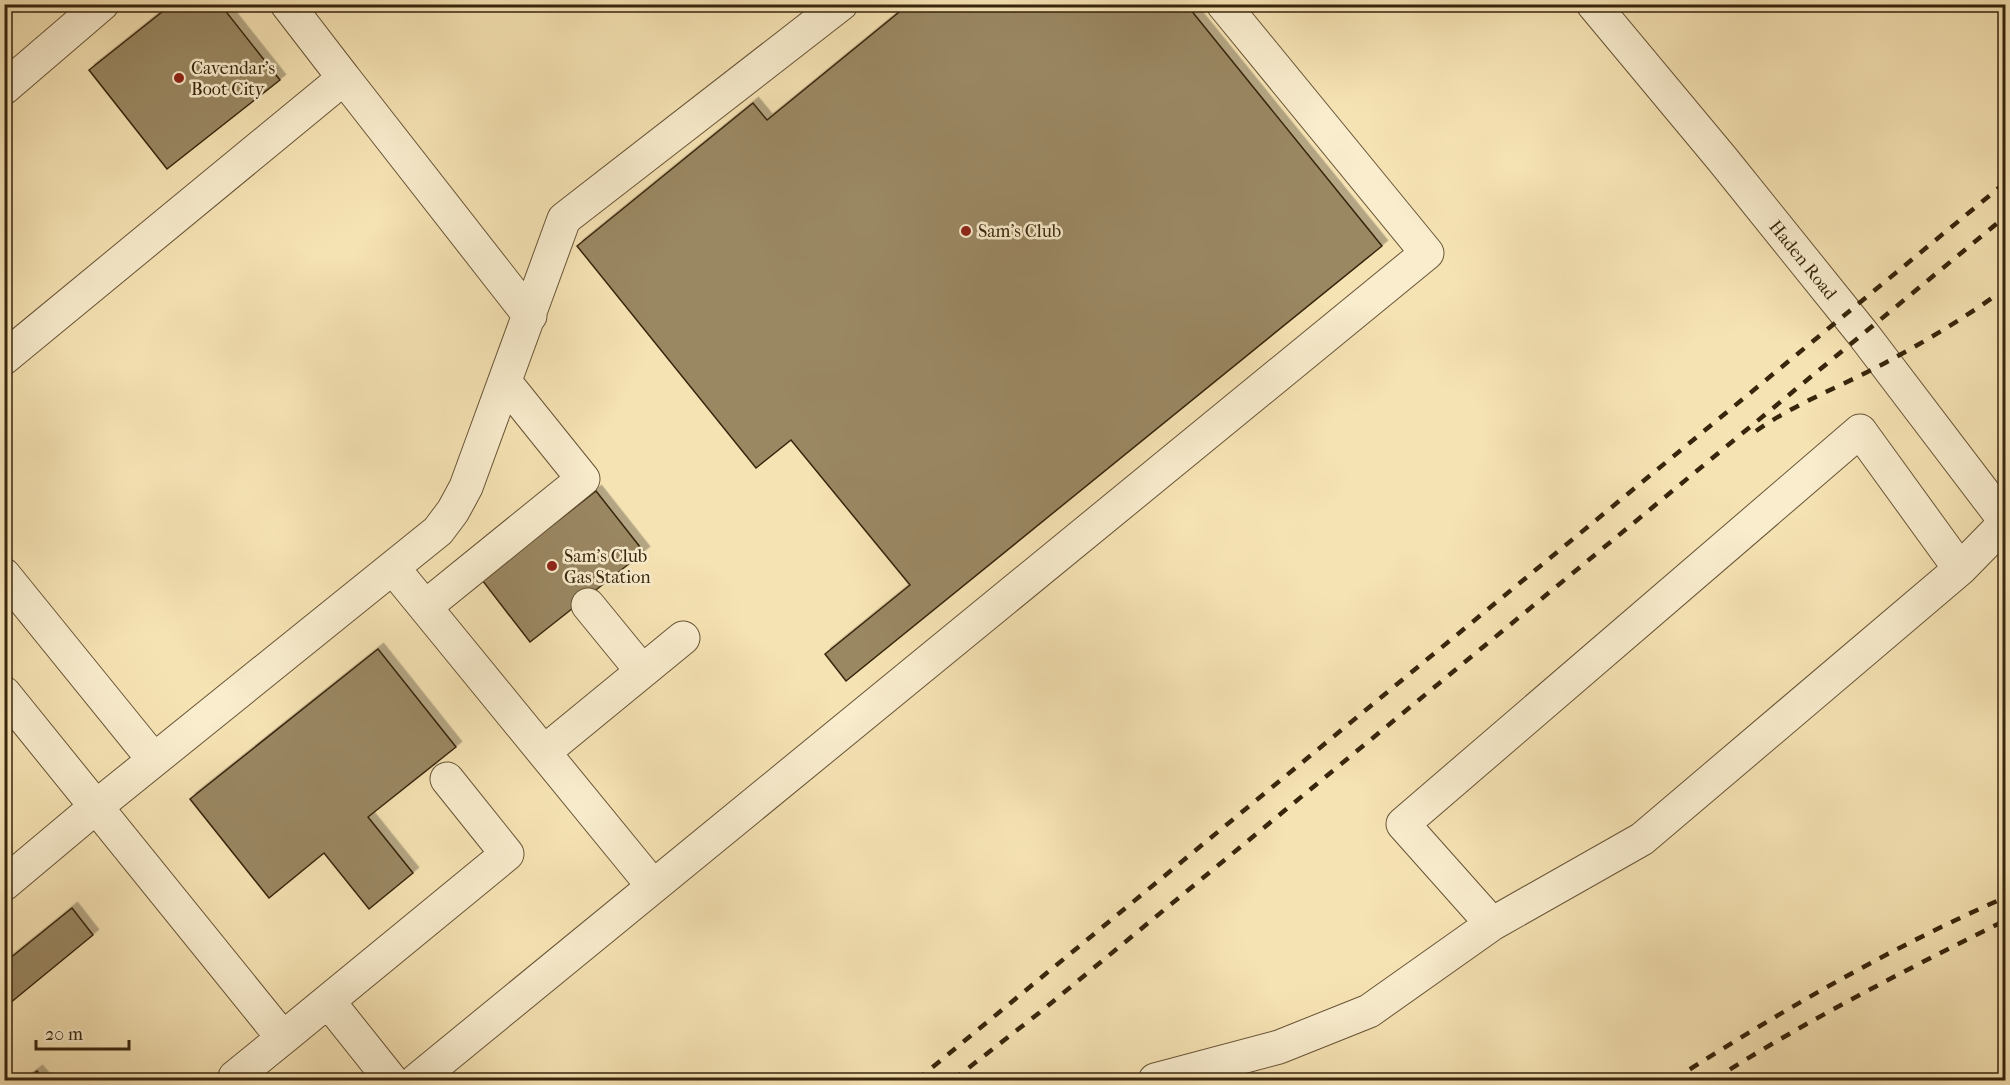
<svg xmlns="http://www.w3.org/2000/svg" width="2010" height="1085" viewBox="0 0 2010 1085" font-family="'IM FELL French Canon',serif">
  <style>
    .building { fill: #9a8863; stroke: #37250c; stroke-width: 1.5; filter: url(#shadow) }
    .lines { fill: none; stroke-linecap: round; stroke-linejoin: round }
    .minor-casing { stroke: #675436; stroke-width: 35 }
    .minor { stroke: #f9edce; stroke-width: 33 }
    .rail { stroke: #37250c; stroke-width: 4.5; stroke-dasharray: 10 10; stroke-linecap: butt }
    .poi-dot { fill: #8f2418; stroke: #f9edce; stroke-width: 2 }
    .labels { text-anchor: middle; stroke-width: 5; stroke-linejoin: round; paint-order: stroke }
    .poi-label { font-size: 18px; fill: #37250c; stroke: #f9edce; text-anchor: start }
    .street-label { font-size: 18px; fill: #37250c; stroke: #f9edce }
  </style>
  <defs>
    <filter id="shadow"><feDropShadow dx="5.5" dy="-5.5" stdDeviation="0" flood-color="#0004"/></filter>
  </defs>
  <rect width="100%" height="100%" fill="#f6e3b4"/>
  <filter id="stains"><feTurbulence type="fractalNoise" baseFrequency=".00333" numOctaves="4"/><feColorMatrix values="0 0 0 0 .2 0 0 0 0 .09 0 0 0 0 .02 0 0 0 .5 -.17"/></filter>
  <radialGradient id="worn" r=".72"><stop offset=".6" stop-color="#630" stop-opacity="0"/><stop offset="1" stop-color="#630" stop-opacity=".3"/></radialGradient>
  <!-- building -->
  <path class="building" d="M172 4H220L280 80 167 169 89 70Z
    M909 4H1186L1382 246 846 681 825 654 910 585 791 440 756 468 577 246 753 103 767 120Z
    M596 491 644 552 530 642 482 580Z
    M378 649 456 747 368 817 413 873 369 909 324 853 269 898 190 799Z
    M72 908 93 935 4 1008V963Z
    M37 1071 45 1080H25Z"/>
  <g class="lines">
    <!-- minor casing -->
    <g class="minor-casing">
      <path id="minor" d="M1593 4 1723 160 1863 334 2006 522
        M344 78 530 316
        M4 88 102 4
        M4 358 344 78 287 4
        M393 568 653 886
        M4 575 154 760
        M588 605 642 671
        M425 607 583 479 505 382
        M4 693 283 1038 507 854 447 779
        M544 752 683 638
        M4 884 97 806 438 531 453 511 466 487 564 219 841 4
        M1492 924 1403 824 1860 431 1960 569
        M328 1001 391 1080
        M238 1080 235 1077 283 1038
        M417 1080 1427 253 1223 4
        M1155 1080 1279 1047 1369 1011 1492 924 1642 839 1960 569 2006 522"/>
    </g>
    <!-- minor -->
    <use href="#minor" class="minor"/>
    <!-- rail -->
    <path class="rail" d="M1756 431C1796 403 1842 386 1885 363 1926 341 1968 316 2006 288
      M917 1080 2006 182
      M953 1080 1039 1013 2006 216
      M1673 1080C1779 1012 1890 948 2006 897
      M1713 1080C1807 1020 1906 970 2006 920"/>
  </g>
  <!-- markers -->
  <g class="poi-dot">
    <circle cx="179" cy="78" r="6"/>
    <circle cx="966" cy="231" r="6"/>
    <circle cx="552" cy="566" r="6"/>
  </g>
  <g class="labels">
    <!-- poi labels -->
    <g class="poi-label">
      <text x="191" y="74">Cavendar's<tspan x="191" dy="21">Boot City</tspan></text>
      <text x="978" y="237">Sam's Club</text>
      <text x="564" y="562">Sam's Club<tspan x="564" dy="21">Gas Station</tspan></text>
    </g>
    <!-- street labels -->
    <g class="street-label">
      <text transform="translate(1803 260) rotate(51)" y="6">Haden Road</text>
    </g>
  </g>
  <!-- margin -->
  <rect width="2010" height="1085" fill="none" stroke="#f6e3b4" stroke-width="24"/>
  <rect x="6" y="6" width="1998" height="1073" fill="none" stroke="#37250c" stroke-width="3"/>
  <rect x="12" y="12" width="1986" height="1061" fill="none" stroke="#37250c" stroke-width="1.5"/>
  <!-- scale -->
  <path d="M36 1040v9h93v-9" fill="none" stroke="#37250c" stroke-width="3"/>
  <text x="45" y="1040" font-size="18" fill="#37250c" stroke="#f9edce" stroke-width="4.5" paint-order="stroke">20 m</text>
  <rect width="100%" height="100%" filter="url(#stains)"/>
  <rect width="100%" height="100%" fill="url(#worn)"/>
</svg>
